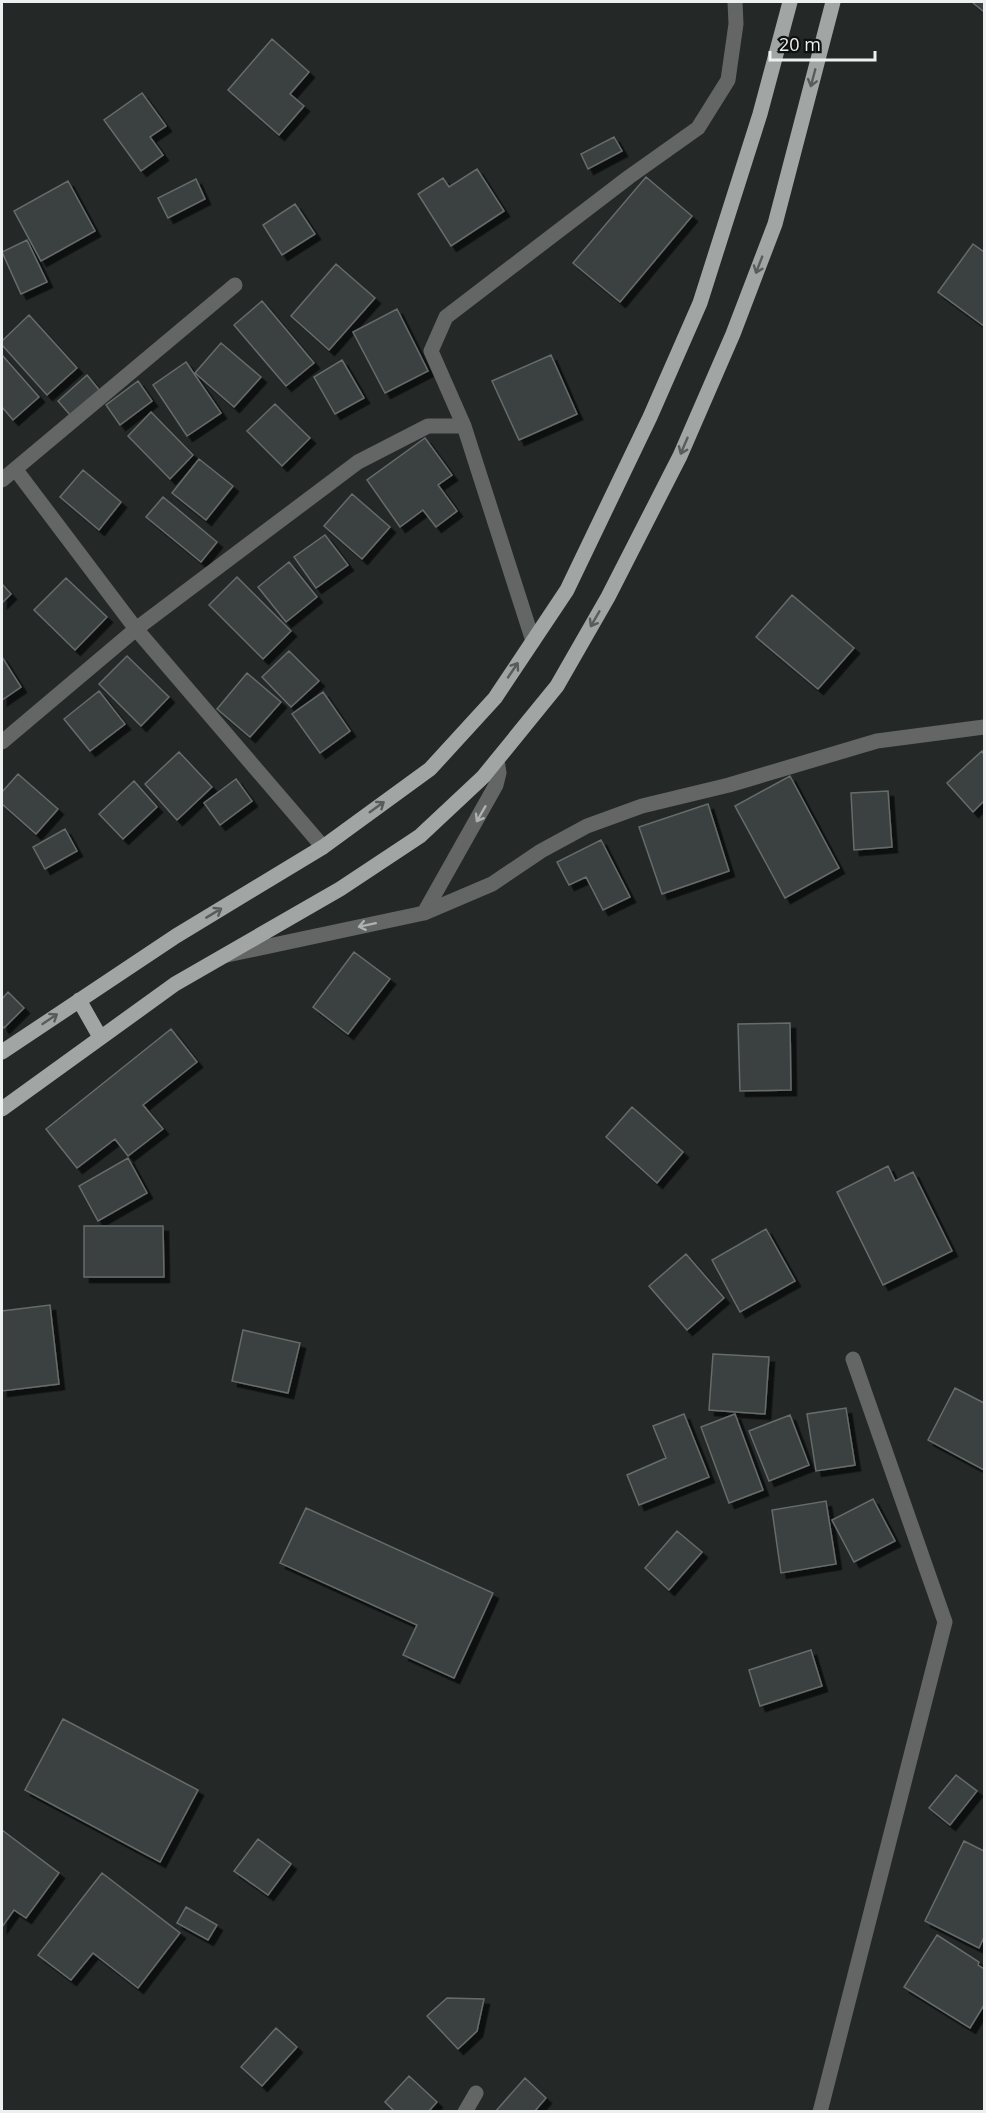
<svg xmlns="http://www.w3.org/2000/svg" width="986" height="2113" viewBox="0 0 986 2113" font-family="'Open Sans',sans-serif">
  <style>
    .building { fill: #3b403f; stroke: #666c6a; stroke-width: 1.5; filter: url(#shadow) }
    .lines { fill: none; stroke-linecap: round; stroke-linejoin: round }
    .minor { stroke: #646666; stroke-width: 15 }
    .major { stroke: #a1a6a5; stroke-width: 15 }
    .oneway { stroke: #585c5a }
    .oneway2 { stroke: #afb2b2 }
  </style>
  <defs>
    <filter id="shadow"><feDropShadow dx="5.5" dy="5.5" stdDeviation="0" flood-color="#0009"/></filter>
  </defs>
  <rect width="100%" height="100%" fill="#242827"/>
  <!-- building -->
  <path class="building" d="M972 2H984V12Z
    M272 39 309 72 290 94 304 106 279 135 228 90Z
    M142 93 166 126 150 137 163 155 141 171 104 120Z
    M614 137 622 151 588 169 581 154Z
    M477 169 504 211 451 246 418 194 443 178 449 187Z
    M646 177 692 216 620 302 573 263Z
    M196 179 205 199 168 218 158 198Z
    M68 181 95 231 41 261 14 211Z
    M295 204 315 234 282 255 263 225Z
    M27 240 47 282 21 294 2 252Z
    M973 244 984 252V326L938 292Z
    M336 264 375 298 329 350 291 316Z
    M262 301 314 363 286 386 234 325Z
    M397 309 428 371 385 393 353 332Z
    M29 315 77 368 47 395 2 345V341Z
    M221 343 261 377 234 407 195 373Z
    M2 355 39 397 13 420 2 407Z
    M551 355 577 414 519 440 492 381Z
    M342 360 364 398 335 414 314 377Z
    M186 362 221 413 187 436 153 385Z
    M87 375 100 391 71 416 58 401Z
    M138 381 152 401 120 425 106 405Z
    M275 404 310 438 282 466 247 431Z
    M151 412 193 455 170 479 128 436Z
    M425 438 452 475 438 485 457 511 436 527 423 510 400 527 367 480Z
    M199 459 233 486 206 520 172 493Z
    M83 470 121 502 99 530 60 497Z
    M352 494 390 527 362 559 324 526Z
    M163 497 217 542 201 562 146 517Z
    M325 535 348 565 316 588 294 557Z
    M289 562 317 597 286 622 258 587Z
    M237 577 291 631 263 659 209 605Z
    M66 578 107 617 75 650 34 610Z
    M2 584 11 594 2 603Z
    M792 595 854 648 818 689 756 637Z
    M289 651 319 681 291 707 262 677Z
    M127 656 169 697 141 726 99 684Z
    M2 657 21 687 2 700Z
    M247 673 281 702 250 737 217 709Z
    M99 691 125 724 90 751 64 719Z
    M323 692 350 731 320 753 292 714Z
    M982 751 984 755V801L973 812 947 783Z
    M179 752 212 787 177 820 145 784Z
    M18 774 58 809 36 834 2 804V792Z
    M790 776 839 868 785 898 735 806Z
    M236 779 252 801 220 825 204 803Z
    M134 781 157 807 123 839 99 814Z
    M888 791 892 847 854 850 851 793Z
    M708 804 729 871 662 894 639 827Z
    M65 829 77 851 45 869 33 847Z
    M601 840 630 897 603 910 586 877 569 885 557 862Z
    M354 952 390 979 348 1034 313 1007Z
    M8 992 24 1008 4 1028 2 1026V999Z
    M790 1023 791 1090 740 1091 738 1024Z
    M171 1029 197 1062 143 1105 163 1129 128 1156 115 1139 77 1168 46 1129Z
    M632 1107 683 1152 657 1183 606 1137Z
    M128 1158 147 1193 98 1221 79 1186Z
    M888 1166 895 1181 913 1172 952 1251 883 1285 837 1192Z
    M84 1226H163L164 1277H84Z
    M766 1229 795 1281 740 1312 712 1260Z
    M686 1254 724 1298 687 1330 649 1286Z
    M50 1305 59 1384 2 1391V1311Z
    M243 1330 300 1343 288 1393 232 1381Z
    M713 1354 769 1357 765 1414 709 1410Z
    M955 1388 984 1403V1470L928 1440Z
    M846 1408 855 1465 816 1471 807 1414Z
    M684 1414 709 1477 639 1505 627 1475 666 1458 653 1426Z
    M735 1414 763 1490 729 1503 701 1427Z
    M790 1415 809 1465 769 1481 749 1431Z
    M873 1499 895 1541 854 1562 832 1520Z
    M826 1501 836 1564 781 1573 772 1510Z
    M306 1508 493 1593 454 1678 403 1655 417 1625 280 1563Z
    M677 1531 702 1552 669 1590 645 1568Z
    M811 1650 822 1686 760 1706 749 1670Z
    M63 1719 198 1790 160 1862 25 1790Z
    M956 1775 977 1791 950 1825 929 1808Z
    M2 1830 59 1873 26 1918 14 1910 2 1927Z
    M258 1839 291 1864 268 1895 234 1871Z
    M964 1841 984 1851V1937L979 1948 925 1921Z
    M102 1873 180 1933 138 1988 93 1953 71 1980 38 1955Z
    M186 1907 217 1925 208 1940 177 1923Z
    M937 1935 979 1962 978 1965 984 1969V2005L970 2028 904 1987Z
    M447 1998 484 1999 477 2031 458 2049 427 2016Z
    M276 2028 297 2047 262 2086 241 2067Z
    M409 2076 437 2102 428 2112H395L385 2102Z
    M525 2078 546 2098 534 2112H495Z"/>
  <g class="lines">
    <!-- minor -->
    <path class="minor" d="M464 426 431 351 446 317 629 177 698 128 728 80 736 24 735 2
      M16 470 136 629 323 847
      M2 480 235 285
      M2 742 136 629 358 462 428 426H464L533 641
      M424 913 496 785 499 773 497 760
      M227 955 424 913 492 884 541 851 587 826 642 806 729 785 877 741 984 727
      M465 2112 476 2093
      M820 2112 945 1622 853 1359"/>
    <!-- major -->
    <path class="major" d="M79 1000 100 1037
      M2 1052 176 936 323 847 430 769 495 698 567 590 650 417 700 303 760 114 790 2
      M2 1109 175 984 340 889 420 836 483 777 557 686 608 597 680 456 733 334 775 224 833 2"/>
  </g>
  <!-- one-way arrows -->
  <defs><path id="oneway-shaft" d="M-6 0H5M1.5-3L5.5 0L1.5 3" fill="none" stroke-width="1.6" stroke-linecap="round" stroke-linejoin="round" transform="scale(1.5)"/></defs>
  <g class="oneway">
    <use href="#oneway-shaft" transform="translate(813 78) rotate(105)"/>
    <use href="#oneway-shaft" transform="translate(759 265) rotate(111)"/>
    <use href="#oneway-shaft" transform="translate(684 446) rotate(113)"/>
    <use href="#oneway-shaft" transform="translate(595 619) rotate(120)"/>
    <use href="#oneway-shaft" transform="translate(513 670) rotate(-56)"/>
    <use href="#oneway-shaft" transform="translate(377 807) rotate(-36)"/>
    <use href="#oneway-shaft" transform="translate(214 913) rotate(-31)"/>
    <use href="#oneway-shaft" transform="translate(50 1019) rotate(-34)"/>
  </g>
  <g class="oneway2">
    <use href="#oneway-shaft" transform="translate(481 814) rotate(120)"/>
    <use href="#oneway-shaft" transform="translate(367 925) rotate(168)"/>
  </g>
  <!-- border -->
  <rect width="986" height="2113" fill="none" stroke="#edf0f0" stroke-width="6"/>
  <!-- scale -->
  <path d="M770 51v9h105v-9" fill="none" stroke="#edf0f0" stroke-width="3"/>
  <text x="779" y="51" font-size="18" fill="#edf0f0" stroke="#0e1110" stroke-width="4.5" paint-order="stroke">20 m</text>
</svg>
